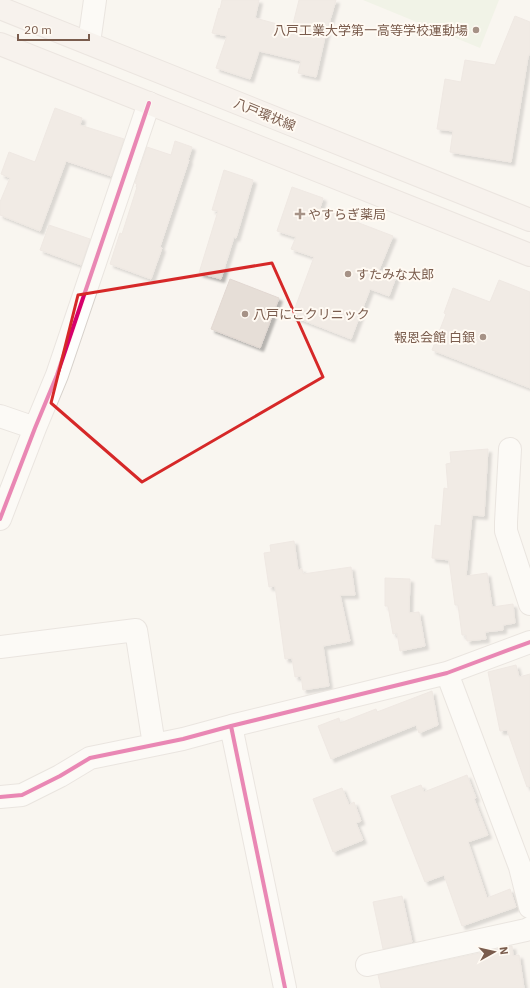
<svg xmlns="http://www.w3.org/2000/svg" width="530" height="988" viewBox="0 0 530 988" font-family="'IBM Plex Sans','Noto Sans JP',sans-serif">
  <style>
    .green { fill: #e7f0db }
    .building { fill: #e6ded7; stroke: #e2d8d2; filter: url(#shadow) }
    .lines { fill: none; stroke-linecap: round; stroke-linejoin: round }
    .street-casing { stroke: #d7d1cb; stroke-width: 24 }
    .primary-casing { stroke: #dad1cc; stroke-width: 24 }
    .street { stroke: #fefefd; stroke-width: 22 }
    .primary { stroke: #f3eee8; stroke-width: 22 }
    .cycleway-casing { stroke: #fffaf3; stroke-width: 6 }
    .cycleway { stroke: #d6006c; stroke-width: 4 }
    .marked { fill: none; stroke: #d62828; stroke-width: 3; stroke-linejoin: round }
    .poi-dot { fill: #a69286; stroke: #fffaf3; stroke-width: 1.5 }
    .labels { text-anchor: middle; stroke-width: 4; stroke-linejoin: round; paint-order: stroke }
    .poi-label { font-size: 13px; fill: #7a5c4d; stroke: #fffaf3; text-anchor: start }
    .street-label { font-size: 13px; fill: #7a5c4d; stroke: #fffaf3 }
  </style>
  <defs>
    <filter id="shadow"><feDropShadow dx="3.5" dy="3.5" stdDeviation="1" flood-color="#0004"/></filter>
  </defs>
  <rect width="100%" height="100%" fill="#f9f5f0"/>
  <!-- green -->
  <path class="green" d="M363 0H499L480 48Z"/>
  <!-- building -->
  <path class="building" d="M222 0H259L255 18 292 28 299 0H336L325 37 316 77 298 73 301 61 259 51 250 79 216 68 227 36 212 33 219 8 220 9Z
    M515 16 530 22V53L528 57 511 162 450 152 453 131 437 129 445 79 461 82 465 60 495 65Z
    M55 108 82 118 80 125 124 139 111 176 66 161 40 231 0 215V202L10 178 1 174 9 152 35 162Z
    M175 141 192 147 188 160H189L160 247 162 248 151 279 110 264 120 233 122 234 137 187H136L137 184 135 183 147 147 171 155Z
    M224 170 253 180 236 238 234 237 221 279 199 273 218 211 212 210Z
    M292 187 323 198 320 208 393 236 379 270 396 277 389 296 370 289 351 339 292 316 314 257 291 249 296 237 277 231Z
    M49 225 90 239 81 265 40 250Z
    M230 279 279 298 260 348 211 329Z
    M499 280 530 292V388L432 350 446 314 444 313 453 288 490 302Z
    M488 449 484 516 472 515 466 576 487 573 492 607 513 604 515 623 503 625V630L485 632 486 639 467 641 466 635H462L458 605H455L449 560 432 558 435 525 441 526 444 488 448 489 446 464 451 463 450 452Z
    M294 541 298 570 302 569 303 574 351 567 355 595H340L350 641 323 646 329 686 303 690 301 676 295 677 292 658 285 659 275 586 269 587 264 553 271 552 270 545Z
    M385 578 410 579 409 613 419 612 425 646 400 651 397 633 393 634 388 606H385Z
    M516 665 519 677 530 674V786L527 787 507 730 500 731 488 672Z
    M432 691 438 725 419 733 416 725 331 759 318 726 339 718 340 723 376 709 377 712Z
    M467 775 476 798 474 799 488 835 468 842 487 898 510 889 516 907 462 926 444 875 425 882 391 796 421 785 424 792Z
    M342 788 349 805 354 802 361 821 356 823 363 840 333 852 313 799Z
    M402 896 412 942 383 949 373 902Z
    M512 946 513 956 519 955 524 988H381L378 975Z"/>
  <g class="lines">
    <!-- street casing -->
    <g class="street-casing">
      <path id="street" d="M89 43 95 0
        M0 416 35 428
        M510 449 506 522V531L530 604
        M0 519 35 428 57 375 149 103
        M0 647 136 630 154 745
        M447 673 520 867 530 907
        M231 726 285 988
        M0 797 22 795 60 776 90 758 183 739 231 726 447 673 530 642
        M367 965 526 930 530 928"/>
    </g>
    <!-- primary casing -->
    <g class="primary-casing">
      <path id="primary" d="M0 8 530 220
        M0 44 530 255"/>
    </g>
    <!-- street -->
    <use href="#street" class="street"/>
    <!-- primary -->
    <use href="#primary" class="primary"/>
    <!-- cycleway casing -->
    <g class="cycleway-casing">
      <path id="cycleway" d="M0 519 35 428 57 375 149 103
        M231 726 285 988
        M0 797 22 795 60 776 90 758 183 739 231 726 447 673 530 642"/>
    </g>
    <!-- cycleway -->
    <use href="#cycleway" class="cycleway"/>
  </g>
  <!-- marked area -->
  <path d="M0 0H530V988H0ZM272 263 323 377 142 482 51 403 78 295Z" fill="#f9f5f0" fill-opacity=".55" fill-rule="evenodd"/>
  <path class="marked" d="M272 263 323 377 142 482 51 403 78 295Z"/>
  <!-- markers -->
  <g class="poi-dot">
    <circle cx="476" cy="30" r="4"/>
    <path d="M298 208h4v4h4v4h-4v4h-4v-4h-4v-4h4z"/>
    <circle cx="348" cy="274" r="4"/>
    <circle cx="245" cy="314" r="4"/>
    <circle cx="483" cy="337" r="4"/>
  </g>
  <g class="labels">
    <!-- poi labels -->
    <g class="poi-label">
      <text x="468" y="35" text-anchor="end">八戸工業大学第一高等学校運動場</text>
      <text x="308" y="219">やすらぎ薬局</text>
      <text x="356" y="279">すたみな太郎</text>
      <text x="253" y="319">八戸にこクリニック</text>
      <text x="475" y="342" text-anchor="end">報恩会館 白銀</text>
    </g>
    <!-- street labels -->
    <g class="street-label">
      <text transform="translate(265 114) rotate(22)" y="5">八戸環状線</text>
    </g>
  </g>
  <!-- north arrow -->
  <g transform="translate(494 952) rotate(82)" stroke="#fffaf3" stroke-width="3" paint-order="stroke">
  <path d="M0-3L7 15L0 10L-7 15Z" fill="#7a5c4d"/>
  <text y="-6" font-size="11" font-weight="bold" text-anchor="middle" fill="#7a5c4d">N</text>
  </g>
  <!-- scale -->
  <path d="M18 34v6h71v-6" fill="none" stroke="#7a5c4d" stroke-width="2"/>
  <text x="24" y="34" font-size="12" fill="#7a5c4d" stroke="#fffaf3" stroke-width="3" paint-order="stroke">20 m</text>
</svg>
